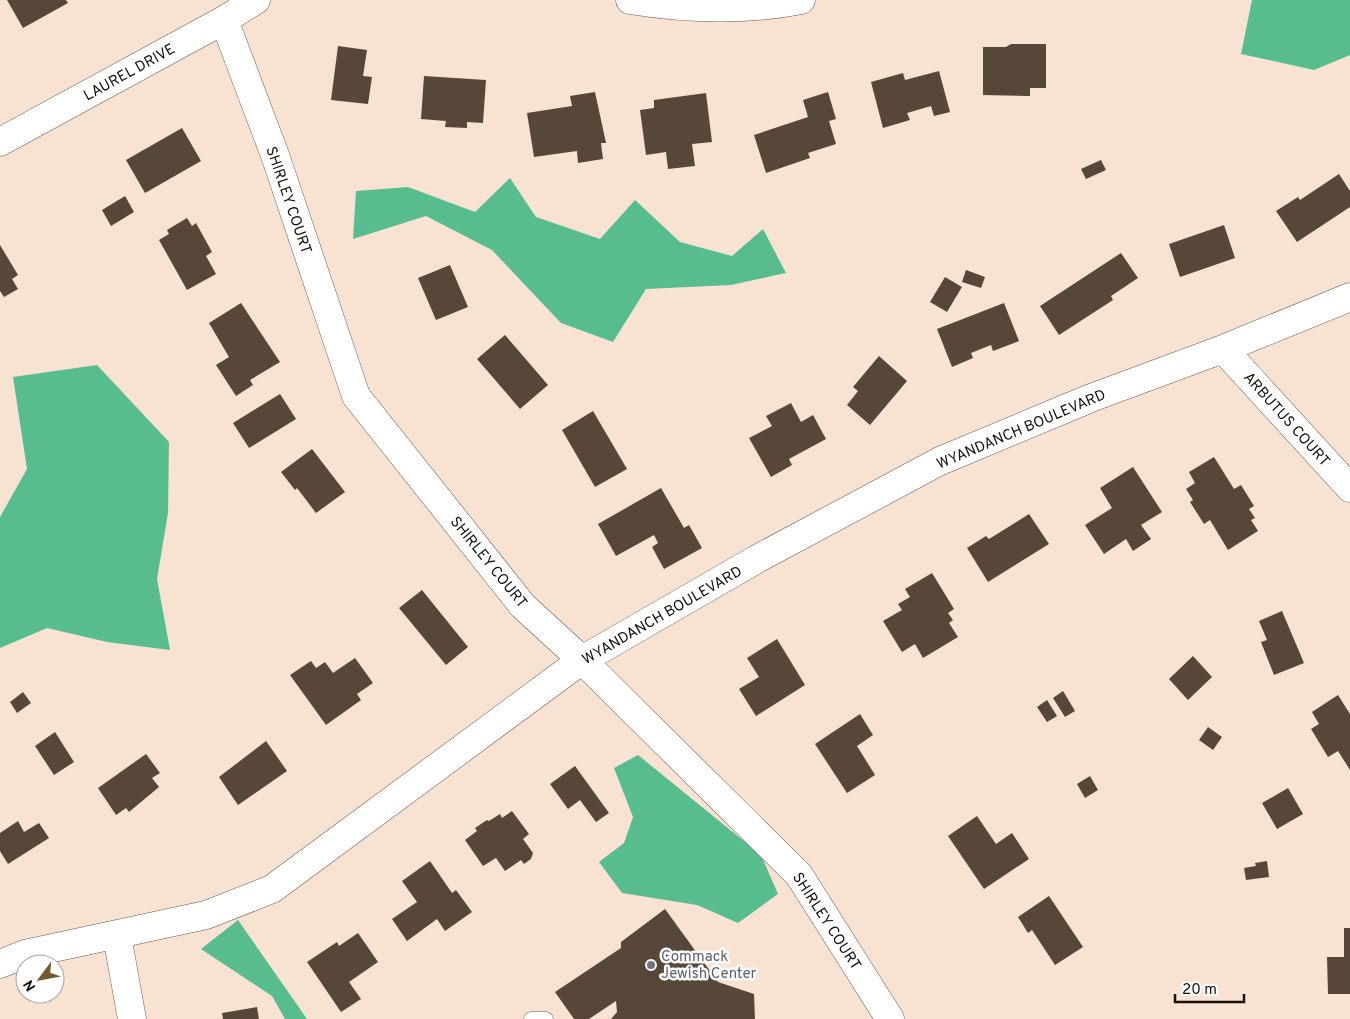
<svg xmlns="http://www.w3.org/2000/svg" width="1350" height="1019" viewBox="0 0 1350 1019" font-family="Overpass,sans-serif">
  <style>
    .forest { fill: #57bd8f }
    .building { fill: #574738 }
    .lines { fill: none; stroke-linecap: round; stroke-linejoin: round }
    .service-casing { stroke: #6d5a4c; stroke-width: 15 }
    .minor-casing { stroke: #6d5a4c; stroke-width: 29 }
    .service { stroke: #fff; stroke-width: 14 }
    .minor { stroke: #fff; stroke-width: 28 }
    .worship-dot { fill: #6b7280; stroke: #fff; stroke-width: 2 }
    .labels { text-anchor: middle; stroke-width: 5; stroke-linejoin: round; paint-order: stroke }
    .street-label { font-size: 15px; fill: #18110b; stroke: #fff }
    .worship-label { font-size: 15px; fill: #5b616d; stroke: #fff; text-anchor: start }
  </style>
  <rect width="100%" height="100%" fill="#f8e2d2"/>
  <!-- forest -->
  <path class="forest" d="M1252 0H1350V55L1314 70 1241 54Z
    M510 178 536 217 600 239 635 200 680 242 732 256 763 229 786 273 731 285 646 289 613 342 561 323 492 250 426 216 353 239 356 191 408 187 475 212Z
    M97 365 169 442 168 513 157 579 170 650 107 642 47 628 0 648V517L27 469 13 377Z
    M638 755 761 855 778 894 738 923 697 905 622 893 599 862 624 843 633 817 614 768Z
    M238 920 307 1019H285L272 996 201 949Z"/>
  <!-- building -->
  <path class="building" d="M7 0H66L68 3 23 28Z
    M1011 44H1046V88H1030V96L983 95V47H1006Z
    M338 46 367 50 363 76 372 77 368 104 331 100Z
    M939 71 950 112 934 116 931 106 907 113 910 120 883 128 871 82 903 73 905 80Z
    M424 76 486 80 483 123 467 122V128L445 127 446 121 421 119Z
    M595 92 606 143H601L603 159 578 163 577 151 534 157 527 113 572 106 570 96Z
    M828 92 836 119 829 121 836 144 808 153 810 158 766 173 754 135 808 117 803 100Z
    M706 93 712 142 692 144 695 166 668 169 666 152 646 155 640 110 654 108V100Z
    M182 128 201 161 145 193 126 160Z
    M1101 160 1106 170 1086 179 1081 169Z
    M1339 174 1350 191V207L1297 242 1276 211 1298 197 1300 200Z
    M125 196 134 212 111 226 102 210Z
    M187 218 192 226 196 223 212 252 206 256 216 274 187 290 159 240 169 234 167 230Z
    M1224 225 1235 258 1180 277 1169 244Z
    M0 245 18 275 12 279 18 289 4 297 0 291Z
    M1121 253 1138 278 1111 296 1113 300 1059 335 1040 306Z
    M450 265 468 307 436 320 418 278Z
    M966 270 985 277 981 288 962 282Z
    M945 277 962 287 947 312 930 302Z
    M241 303 280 362 250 380 253 385 236 396 216 365 229 357 209 323Z
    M1004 303 1019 341 993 351 991 345 971 353 973 358 952 367 937 329Z
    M505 335 548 385 520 409 477 359Z
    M879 356 907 381 870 425 847 405 858 391 853 387Z
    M280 394 296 419 249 448 233 423Z
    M791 403 801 422 813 415 826 439 789 459 792 465 771 477 749 438 772 426 766 416Z
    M593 411 627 469 595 487 562 430Z
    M312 449 345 492 316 513 297 488 295 490 281 472Z
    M1214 457 1234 489 1241 485 1254 506 1249 509 1255 518 1251 520 1258 531 1228 550 1210 520 1204 524 1190 502 1193 500 1186 489 1195 483 1189 472Z
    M1133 467 1162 512 1141 525 1151 539 1133 551 1126 539 1104 554 1085 525 1112 508 1100 488Z
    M661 488 684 528 689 525 702 548 664 569 652 547 658 543 654 535 616 556 598 524Z
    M1029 514 1049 544 988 582 967 548 986 536 989 539Z
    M932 573 954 609 948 613 953 620 949 623 958 637 923 658 915 644 902 652 883 621 902 610 898 604 910 597 905 589Z
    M422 590 468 647 446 665 399 608Z
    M1282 611 1304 663 1274 675 1261 642 1267 640 1259 621Z
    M777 639 805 685 756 716 739 689 759 677 747 658Z
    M1193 656 1212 677 1188 700 1169 679Z
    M355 658 373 683 357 694 361 700 326 725 290 675 311 661 316 668 325 662 333 673Z
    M1063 691 1075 711 1065 717 1053 698Z
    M23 692 31 703 17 713 10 702Z
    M1338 695 1350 714V770L1338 751 1328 757 1311 729 1319 724 1312 712Z
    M1047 700 1057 716 1047 722 1037 707Z
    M860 714 873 735 857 746 875 775 847 793 815 744Z
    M1208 727 1222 737 1213 750 1199 740Z
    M55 732 74 762 54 775 35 746Z
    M266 741 287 771 238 805 219 777Z
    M146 754 160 773 152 778 159 787 129 812 126 808 116 815 98 788Z
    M575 766 609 813 596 822 580 800 568 809 550 784Z
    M1090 776 1098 790 1085 798 1077 784Z
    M1288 788 1303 814 1277 829 1262 803Z
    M512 811 529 834 523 839 533 853 531 859 524 864 521 860 505 871 496 858 483 866 465 840 477 831 475 828 487 820 489 821 500 814 502 818Z
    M977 816 996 844 1012 833 1029 859 984 889 948 836Z
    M18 821 24 832 39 823 49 838 8 864 0 851V833Z
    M430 861 452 893 456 890 472 912 445 931 437 919 407 941 392 919 417 902 402 881Z
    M1267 861 1269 877 1246 880 1244 868 1256 866 1255 863Z
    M1049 896 1083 947 1055 965 1032 930 1028 933 1018 917Z
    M665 909 718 982 754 994 755 1019H611L617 1012 616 1001 589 1019H574L555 992 621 948V942Z
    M1344 928H1350V994H1328L1327 957H1344Z
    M358 933 378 962 349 982 361 999 341 1012 307 962 337 942 339 946Z
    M257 1007 259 1019H223L222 1013Z"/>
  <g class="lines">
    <!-- service casing -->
    <g class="service-casing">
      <path id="service" d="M531 1019H546"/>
    </g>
    <!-- minor casing -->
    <g class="minor-casing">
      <path id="minor" d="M630 0C686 9 746 11 801 0
        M224 20 276 158 356 396 523 606 582 660 799 875 890 1019
        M0 142 224 20 256 0
        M1223 349 1350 488
        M117 936 132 1019
        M0 964 25 954 206 915 272 889 582 660 757 559 940 461 1091 398 1223 349 1350 297"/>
    </g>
    <!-- service -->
    <use href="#service" class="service"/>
    <!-- minor -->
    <use href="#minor" class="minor"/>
  </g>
  <!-- markers -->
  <circle class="worship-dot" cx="651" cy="965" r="5"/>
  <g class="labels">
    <!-- street labels -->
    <g class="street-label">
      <text transform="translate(129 72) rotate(-29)" y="5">LAUREL DRIVE</text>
      <text transform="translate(289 200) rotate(71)" y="5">SHIRLEY COURT</text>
      <text transform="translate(1287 419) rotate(48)" y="5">ARBUTUS COURT</text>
      <text transform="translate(1021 429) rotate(-23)" y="5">WYANDANCH BOULEVARD</text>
      <text transform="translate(489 562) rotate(51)" y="5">SHIRLEY COURT</text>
      <text transform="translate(662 615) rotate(-30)" y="5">WYANDANCH BOULEVARD</text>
      <text transform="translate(827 921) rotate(57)" y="5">SHIRLEY COURT</text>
    </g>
    <!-- worship labels -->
    <g class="worship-label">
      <text x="661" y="961">Commack<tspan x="661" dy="17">Jewish Center</tspan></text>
    </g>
  </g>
  <!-- north arrow -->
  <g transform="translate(40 979) rotate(238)"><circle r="24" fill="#ffffff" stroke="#a3a09d"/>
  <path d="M0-4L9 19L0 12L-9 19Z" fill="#745b2c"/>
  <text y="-8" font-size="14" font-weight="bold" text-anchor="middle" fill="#18110b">N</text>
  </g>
  <!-- scale -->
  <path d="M1175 994v8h69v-8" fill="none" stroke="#18110b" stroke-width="2.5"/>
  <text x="1182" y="994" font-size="15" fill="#18110b" stroke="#ffffff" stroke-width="4" paint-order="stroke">20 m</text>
</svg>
